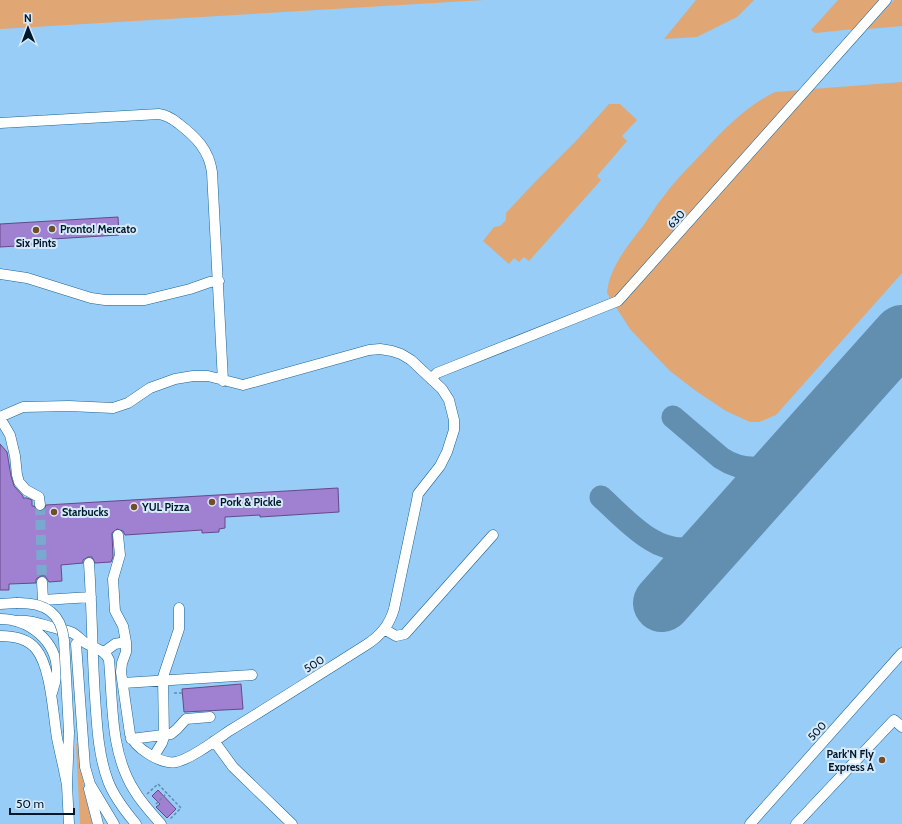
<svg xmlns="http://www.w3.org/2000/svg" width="902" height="824" viewBox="0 0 902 824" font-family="Cabin,sans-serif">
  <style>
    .green { fill: #e0a674 }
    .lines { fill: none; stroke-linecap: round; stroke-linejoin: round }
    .taxiway { stroke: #628eb0; stroke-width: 23 }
    .runway { stroke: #628eb0; stroke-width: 58 }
    .building { fill: #a080d0; stroke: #644a88 }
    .minor-tunnel { stroke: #79a9ce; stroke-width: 10; stroke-dasharray: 10 5; stroke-linecap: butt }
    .minor-casing { stroke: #1c6493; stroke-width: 11 }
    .path { stroke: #618cae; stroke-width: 1.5; stroke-dasharray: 3 2; stroke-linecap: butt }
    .minor { stroke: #fff; stroke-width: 10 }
    .minor-bridge-casing { stroke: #1c6493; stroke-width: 11; stroke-linecap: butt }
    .minor-bridge { stroke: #fff; stroke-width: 10 }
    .poi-dot { fill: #734d2a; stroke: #d6eafa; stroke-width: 1.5 }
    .labels { text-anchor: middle; stroke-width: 4; stroke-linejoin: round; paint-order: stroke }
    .street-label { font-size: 11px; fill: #00182b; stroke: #d6eafa }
    .poi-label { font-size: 11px; font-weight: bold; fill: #00182b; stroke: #d6eafa; text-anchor: start }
  </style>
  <rect width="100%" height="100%" fill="#97cdf7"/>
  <!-- green -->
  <path class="green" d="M0 0H484L0 29Z
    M696 0H754L737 17 697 37 664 39Z
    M838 0H879L854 29 815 33 811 30Z
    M894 0H902V26L868 29Z
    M902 82V273L776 415 759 422H750L726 411 696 391 670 371 645 345 630 329 607 293C609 268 628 245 643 226 650 216 656 205 664 196 676 179 691 165 705 150 726 127 747 106 775 92Z
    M609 104H620L637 120 622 136 627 141 597 176 601 180 529 261 524 257 519 262 514 258 509 264 483 241 494 227 500 226 506 220V213L535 182 576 141Z
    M78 743 84 787 93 824H80L76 744Z"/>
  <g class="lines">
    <!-- taxiway -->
    <path class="taxiway" d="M673 417 721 458C742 472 770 472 790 456 798 449 804 440 811 433L815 432
      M601 497C615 510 634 530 650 539 670 552 697 553 716 538 726 530 733 520 741 511 753 498 765 485 776 472L782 469"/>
    <!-- runway -->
    <path class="runway" d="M662 603 902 334"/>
  </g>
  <!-- building -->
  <path class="building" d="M118 217 119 235 52 239V244L0 247V224Z
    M0 444 7 452 11 476 14 486 23 496V498H27L32 500V506H34L38 511 44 510 46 505 338 488 339 512 260 517V515L225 517V528L219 529V532L202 533V530L125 535 123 531 117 529 112 533 113 557 111 562 95 563 92 557H88L83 560V563L61 565 62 581 49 582 45 576H41L36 579V583L9 584V590H0Z
    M241 684 243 709 184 712 182 689Z
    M158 790 176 809 167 818 156 807 160 804 152 796Z"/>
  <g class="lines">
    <!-- minor-tunnel -->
    <path class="minor-tunnel" d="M40 505 42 582"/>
    <!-- minor casing -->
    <g class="minor-casing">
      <path id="minor" d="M0 123 159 114C167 115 173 119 179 124 196 137 209 150 212 172L223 381
        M0 274 27 278 91 298 105 300H145L190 289 210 282 219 281
        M431 379 437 373 618 301 886 0
        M0 417 23 407 69 406 113 408 128 403 150 388 175 379 193 376H208L243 385 369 350 380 349 392 351 401 354 411 360 442 389 449 400 454 420V430L447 452 440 466 418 494 417 500 394 609C389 626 380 636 366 645 320 674 275 703 229 731 216 740 191 759 176 762 162 765 134 748 130 734L121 672 122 663 126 652V642L123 626 115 611 113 579 120 555 118 535
        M0 418 10 435 15 456 17 475 19 482 26 490 39 497 40 505
        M89 563C92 608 92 652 95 697 97 725 98 754 108 781 114 797 125 811 136 824
        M42 582 43 600 91 597
        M0 604 16 603
        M0 619C29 619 57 641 57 672 56 679 54 687 52 693
        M16 621C33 620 39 624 55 628 61 630 67 630 73 633 78 636 82 641 87 644 96 649 105 650 109 660 113 703 110 752 134 790 141 802 151 813 161 824
        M384 629 396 636 405 634 493 535
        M0 636C13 636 28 639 36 649 51 667 53 714 57 738 60 753 64 769 67 785
        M76 644 85 767 90 784 114 824
        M104 652 115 644 126 642
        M123 683 252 675
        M69 732 67 785 69 824
        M131 739 171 734 177 729 186 719 210 717
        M214 741 233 767 292 824
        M154 756 162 743 164 737 163 677 179 629V608
        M89 789 98 824
        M750 824 902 653
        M796 824 894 720 902 727"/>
    </g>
    <!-- path -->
    <path class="path" d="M174 693H183
      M147 794 158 784 181 808 169 820
      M156 804 167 793"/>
    <!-- minor -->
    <use href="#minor" class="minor"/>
    <!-- minor-bridge casing -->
    <g class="minor-bridge-casing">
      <path id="minor-bridge" d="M16 603C43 602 61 611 64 640L69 732"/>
    </g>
    <!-- minor-bridge -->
    <use href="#minor-bridge" class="minor-bridge"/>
  </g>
  <!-- markers -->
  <g class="poi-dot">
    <circle cx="52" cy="229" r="4"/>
    <circle cx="36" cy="230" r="4"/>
    <circle cx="212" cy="502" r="4"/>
    <circle cx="134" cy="507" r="4"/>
    <circle cx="54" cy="512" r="4"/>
    <circle cx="882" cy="760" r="4"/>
  </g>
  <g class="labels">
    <!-- street labels -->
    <g class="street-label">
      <text transform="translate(676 219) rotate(-48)" y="4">630</text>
      <text transform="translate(314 664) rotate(-32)" y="4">500</text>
      <text transform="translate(817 731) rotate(-48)" y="4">500</text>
    </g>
    <!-- poi labels -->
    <g class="poi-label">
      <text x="60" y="233">Pronto! Mercato</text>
      <text x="36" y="247" text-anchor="middle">Six Pints</text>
      <text x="220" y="506">Pork &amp; Pickle</text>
      <text x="142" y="511">YUL Pizza</text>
      <text x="62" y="516">Starbucks</text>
      <text x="874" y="758" text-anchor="end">Park'N Fly<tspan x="874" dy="13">Express A</tspan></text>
    </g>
  </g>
  <!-- north arrow -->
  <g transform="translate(28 28) rotate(359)" stroke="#d6eafa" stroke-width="3" paint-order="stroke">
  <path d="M0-3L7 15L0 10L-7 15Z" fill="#00182b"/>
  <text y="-6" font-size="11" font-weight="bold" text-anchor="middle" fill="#00182b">N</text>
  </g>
  <!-- scale -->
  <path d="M10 808v6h64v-6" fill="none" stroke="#00182b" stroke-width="2"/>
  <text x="16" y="808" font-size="12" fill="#00182b" stroke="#d6eafa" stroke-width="3" paint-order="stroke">50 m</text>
</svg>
